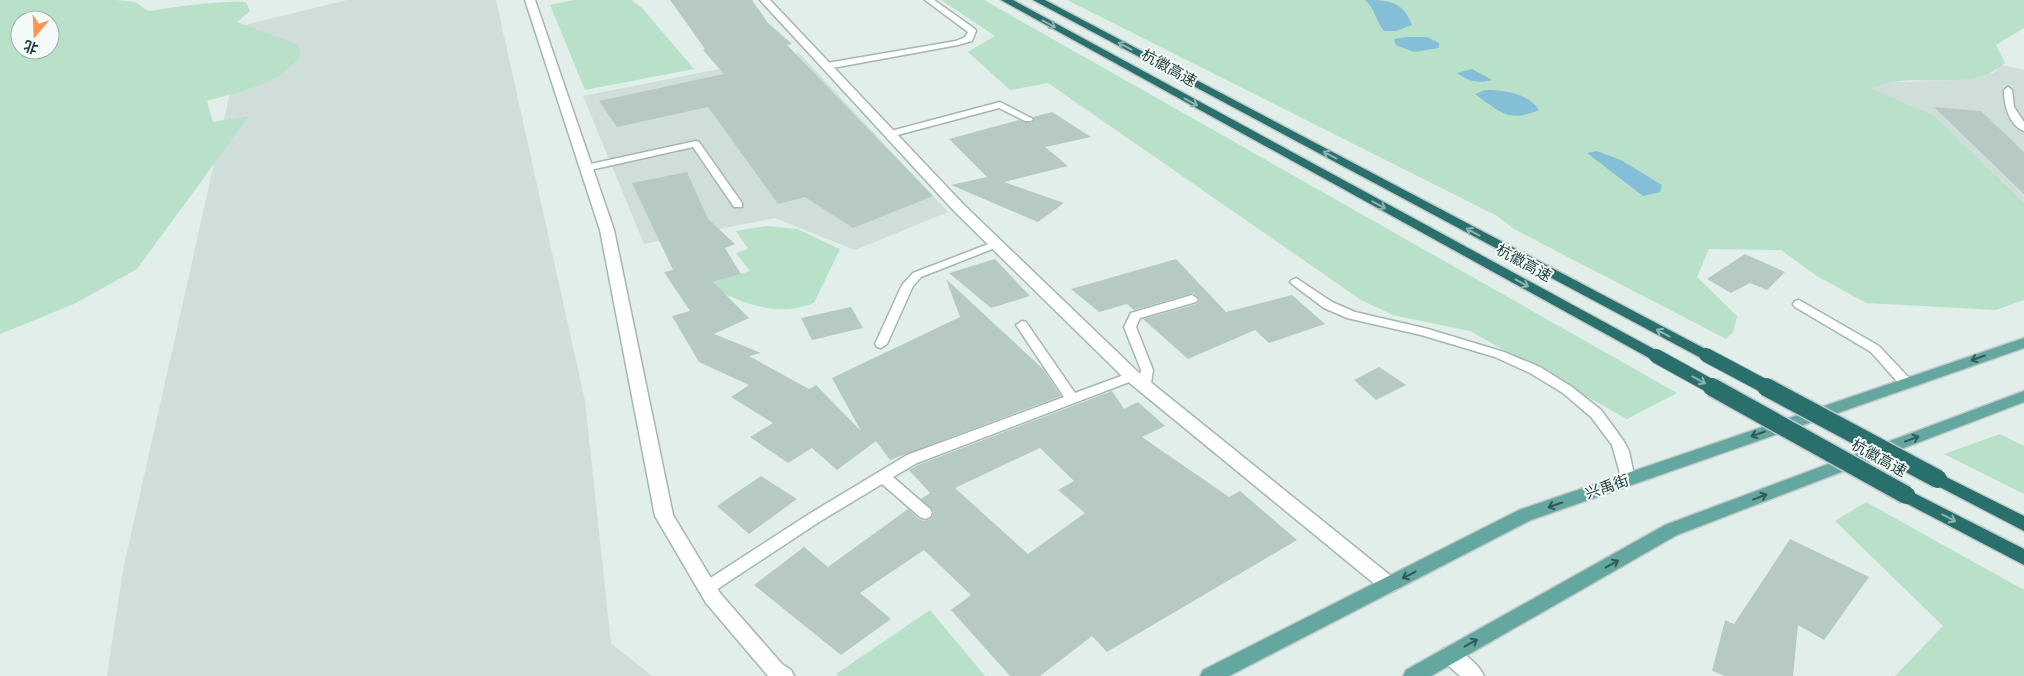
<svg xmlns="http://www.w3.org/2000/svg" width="2024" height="676" viewBox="0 0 2024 676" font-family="Manrope,'Noto Sans SC',sans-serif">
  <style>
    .built { fill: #d0deda }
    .green { fill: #b9e1ca; fill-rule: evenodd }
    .water { fill: #85bed7 }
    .building { fill: #b7c9c4; fill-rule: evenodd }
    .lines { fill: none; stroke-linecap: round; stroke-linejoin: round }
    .service-casing { stroke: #a4b6b3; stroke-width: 3 }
    .minor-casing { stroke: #a4b6b3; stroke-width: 3 }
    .primary-casing { stroke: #c1cac9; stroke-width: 3 }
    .motorway-casing { stroke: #c1cac9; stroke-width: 3 }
    .service { fill: #fff; fill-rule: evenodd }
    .minor { fill: #fff; fill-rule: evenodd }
    .primary { fill: #63a7a0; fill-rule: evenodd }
    .motorway { fill: #296f6c; fill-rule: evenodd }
    .motorway-bridge-far1-casing { stroke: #c1cac9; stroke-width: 16; stroke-linecap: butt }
    .motorway-bridge-casing { stroke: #c1cac9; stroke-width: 21; stroke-linecap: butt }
    .motorway-bridge-far1 { stroke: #296f6c; stroke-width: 14 }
    .motorway-bridge { stroke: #296f6c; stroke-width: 18 }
    .oneway { stroke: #8eb4b2 }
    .oneway2 { stroke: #315a56 }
    .labels { text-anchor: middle; stroke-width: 4; stroke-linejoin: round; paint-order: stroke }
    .street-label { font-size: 15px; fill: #20403d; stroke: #f3faf7 }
  </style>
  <rect width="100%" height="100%" fill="#e2eeea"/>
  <!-- built -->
  <path class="built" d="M347 0H496L585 401 611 643 652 676H107L123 570 245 25Z
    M799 53 948 212 855 250 775 218 644 244 583 96Z
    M2002 65 2024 70V203L1872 89 1885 82 1948 81 1993 73Z"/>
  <!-- green -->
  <path class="green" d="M0 0H116L135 2 148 11C174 7 221 0 246 2L250 11 237 22 299 45 300 57C273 87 243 90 207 101L213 122 249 116 137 269 74 304 0 334ZM20 20H50V50H20Z
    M573 0H631L643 9 694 69 585 90 550 5Z
    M941 0H984L1677 393 1627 419 1470 331 1393 315 1361 300 1048 83 1010 90 968 52 995 36Z
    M1067 0H2024V28L1996 45 2005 63C1968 96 1911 68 1872 89L1933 115 2024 203V300L1995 310 1866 303 1817 276 1781 250 1709 249 1697 277 1737 316 1733 332 1726 339 1514 229 1497 216Z
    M767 226 797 229 840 249 814 303C774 319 741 301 704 285L750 271 736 253 748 249 736 231Z
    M2000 434 2024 446V494L1944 454Z
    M1866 502 2024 590V676H1895L1943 626 1835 521Z
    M930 610 985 676H839L836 674Z"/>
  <!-- water -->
  <path class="water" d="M1365 0C1388 0 1403 1 1412 25L1396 31H1384C1376 21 1375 9 1365 0Z
    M1406 37H1427L1439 43V48L1414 52 1396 45 1394 39Z
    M1472 69 1492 80C1478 84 1468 81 1457 73Z
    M1485 90C1503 90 1529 93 1539 110 1508 123 1500 112 1475 94Z
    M1597 151 1621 160 1662 185 1660 192 1643 196 1587 153Z"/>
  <!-- building -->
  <path class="building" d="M670 0H752L768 23 792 44 787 45 933 196 853 228 805 197 778 204 708 107 617 127 599 101 724 74 703 50 705 49Z
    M1934 107 1981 111 2024 152V194Z
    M1052 112 1091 137 1045 147 1068 166 1004 182 1064 203 1038 222 951 185 987 177 949 139 1019 120 1031 123 1035 119 1033 117Z
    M687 172 708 219 735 244 725 248 741 274 713 282 749 318 714 334 761 353 749 356 809 389 816 385 861 431 832 378 960 317 946 279 1043 369 1061 396 890 460 876 441 837 470 812 448 788 463 750 437 773 423 731 397 749 385 699 362 672 316 690 311 664 272 673 270 632 183Z
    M1745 254 1785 272 1767 290 1750 283 1731 293 1707 279Z
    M995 259 1030 296 991 308 949 273Z
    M1176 259 1226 312 1292 295 1325 324 1269 343 1255 330 1188 359 1143 319 1197 304 1200 299 1193 293 1134 310 1127 304 1099 312 1071 289Z
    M851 307 863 328 812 340 801 318Z
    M1379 367 1406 385 1376 400 1354 380Z
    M1112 391 1124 409 1138 402 1165 426 1142 437 1229 497 1240 491 1297 540 1107 652 1092 636 1040 676H1010L951 610 971 595 924 550 860 593 891 619 841 655 754 585 804 547 828 567 908 509 919 519 924 521 931 519 934 512 921 499 930 493 909 470 918 465ZM1040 448 1074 481 1058 490 1085 513 1028 554 955 488Z
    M761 476 797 499 749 534 717 506Z
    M1790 539 1869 577 1824 640 1798 625 1793 676H1725L1712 671 1725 620 1734 624Z"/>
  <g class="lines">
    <!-- service casing -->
    <g class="service-casing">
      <path id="service" d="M925 0H934L975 29 976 31 972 41 958 45 827 69 823 66 827 63 956 41 965 37 968 32Z
        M2008 87 2012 90 2014 107 2024 122V131C2009 125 2004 105 2004 90Z
        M1000 102 1033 119 1031 121H1025L999 108 890 137 885 134 887 132Z
        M696 141 699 142 742 203V207H734L693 147 586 171 581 168 586 165Z
        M996 241 1002 244 1000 246 921 277 913 286 887 344 881 348 877 347 875 344 902 285 913 273Z
        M1296 278 1332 302 1355 312 1428 329 1504 352 1540 367 1572 387 1601 410 1623 440 1629 451 1635 480 1633 484H1623L1612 445 1591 417 1563 393 1530 373 1495 357 1421 335 1347 318 1324 308 1292 284 1290 282 1292 280Z
        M1192 295 1198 299 1196 302 1140 318 1136 327 1153 370 1150 390H1140L1138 387 1141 370 1124 327 1131 313Z
        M1799 300 1879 346 1911 380 1913 383 1911 386H1901L1871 352 1795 307 1793 304 1795 301Z
        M1022 321 1026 322 1075 393 1132 372 1139 376 1137 379 917 463 893 477 930 509 932 513 930 517 925 519 920 517 882 484 819 522 713 592 707 594 701 592 699 588 701 584 809 514 907 455 1064 397 1016 325Z"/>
    </g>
    <!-- minor casing -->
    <g class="minor-casing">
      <path id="minor" d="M525 0H535L614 230 673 515 720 593 782 664 791 670 794 676H768L706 603 655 516 600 230Z
        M760 0H770L964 205 1138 372 1396 580 1399 585 1396 590 1389 593 1382 590 1126 380 954 211Z
        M1450 646C1462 651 1479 664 1484 676H1460L1443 661 1440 655 1443 649Z"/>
    </g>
    <!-- primary casing -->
    <g class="primary-casing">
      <path id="primary" d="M2024 338V348L1531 520 1229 676H1200L1203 670 1519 510Z
        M2024 391V402L1677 535 1431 676H1403L1406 670 1665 525Z"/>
    </g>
    <!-- motorway casing -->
    <g class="motorway-casing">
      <path id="motorway" d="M1001 0H1013L1661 353 1664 356 1656 361 1651 359Z
        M1033 0H1045L1711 352 1714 355 1711 358H1701Z
        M1938 473 2024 516V531L1932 483 1929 479 1932 475Z
        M1906 489 2024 549V565L1900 500 1897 495 1900 490Z"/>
    </g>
    <!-- service -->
    <use href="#service" class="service"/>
    <!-- minor -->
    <use href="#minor" class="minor"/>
    <!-- primary -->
    <use href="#primary" class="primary"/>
    <!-- motorway -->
    <use href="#motorway" class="motorway"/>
    <!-- motorway-bridge-far1 casing -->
    <g class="motorway-bridge-far1-casing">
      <path id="motorway-bridge-far1" d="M1706 355 1768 388
        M1656 356 1714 388"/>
    </g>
    <!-- motorway-bridge casing -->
    <g class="motorway-bridge-casing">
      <path id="motorway-bridge" d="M1712 387 1906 495
        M1766 387 1938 479"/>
    </g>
    <!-- motorway-bridge-far1 -->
    <use href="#motorway-bridge-far1" class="motorway-bridge-far1"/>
    <!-- motorway-bridge -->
    <use href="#motorway-bridge" class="motorway-bridge"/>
  </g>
  <!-- one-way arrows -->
  <defs><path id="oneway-shaft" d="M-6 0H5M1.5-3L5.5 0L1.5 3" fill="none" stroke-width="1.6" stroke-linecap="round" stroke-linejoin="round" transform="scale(1.25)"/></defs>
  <g class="oneway">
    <use href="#oneway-shaft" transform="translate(1049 24) rotate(29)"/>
    <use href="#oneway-shaft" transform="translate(1125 46) rotate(-152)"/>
    <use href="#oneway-shaft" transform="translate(1191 102) rotate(29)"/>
    <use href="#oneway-shaft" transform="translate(1330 155) rotate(-152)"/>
    <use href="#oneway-shaft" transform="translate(1379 205) rotate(29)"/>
    <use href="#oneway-shaft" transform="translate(1473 232) rotate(-152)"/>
    <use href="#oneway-shaft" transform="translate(1522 283) rotate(29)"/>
    <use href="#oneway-shaft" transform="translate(1663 333) rotate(-152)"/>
    <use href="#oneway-shaft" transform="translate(1699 380) rotate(29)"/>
    <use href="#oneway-shaft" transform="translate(1949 518) rotate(28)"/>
  </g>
  <g class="oneway2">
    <use href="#oneway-shaft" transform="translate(1978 358) rotate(161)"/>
    <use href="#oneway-shaft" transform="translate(1758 434) rotate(161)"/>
    <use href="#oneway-shaft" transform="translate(1912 439) rotate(-21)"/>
    <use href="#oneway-shaft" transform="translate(1760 497) rotate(-21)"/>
    <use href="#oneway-shaft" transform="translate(1555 505) rotate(161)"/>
    <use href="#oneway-shaft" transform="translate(1612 564) rotate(-29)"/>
    <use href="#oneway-shaft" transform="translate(1409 575) rotate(153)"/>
    <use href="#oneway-shaft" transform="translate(1471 643) rotate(-29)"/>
  </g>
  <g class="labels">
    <!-- street labels -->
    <g class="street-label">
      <text transform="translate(1169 68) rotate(29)" y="5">杭徽高速</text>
      <text transform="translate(1524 263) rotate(29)" y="5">杭徽高速</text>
      <text transform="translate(1879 458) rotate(29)" y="5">杭徽高速</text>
      <text transform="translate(1607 487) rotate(-19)" y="5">兴禹街</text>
    </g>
  </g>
  <!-- north arrow -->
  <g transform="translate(35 35) rotate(199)"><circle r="24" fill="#f3faf7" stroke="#9fb0ad"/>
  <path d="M0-4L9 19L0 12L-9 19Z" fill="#fe9650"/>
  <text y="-8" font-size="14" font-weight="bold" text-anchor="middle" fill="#20403d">北</text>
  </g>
</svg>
